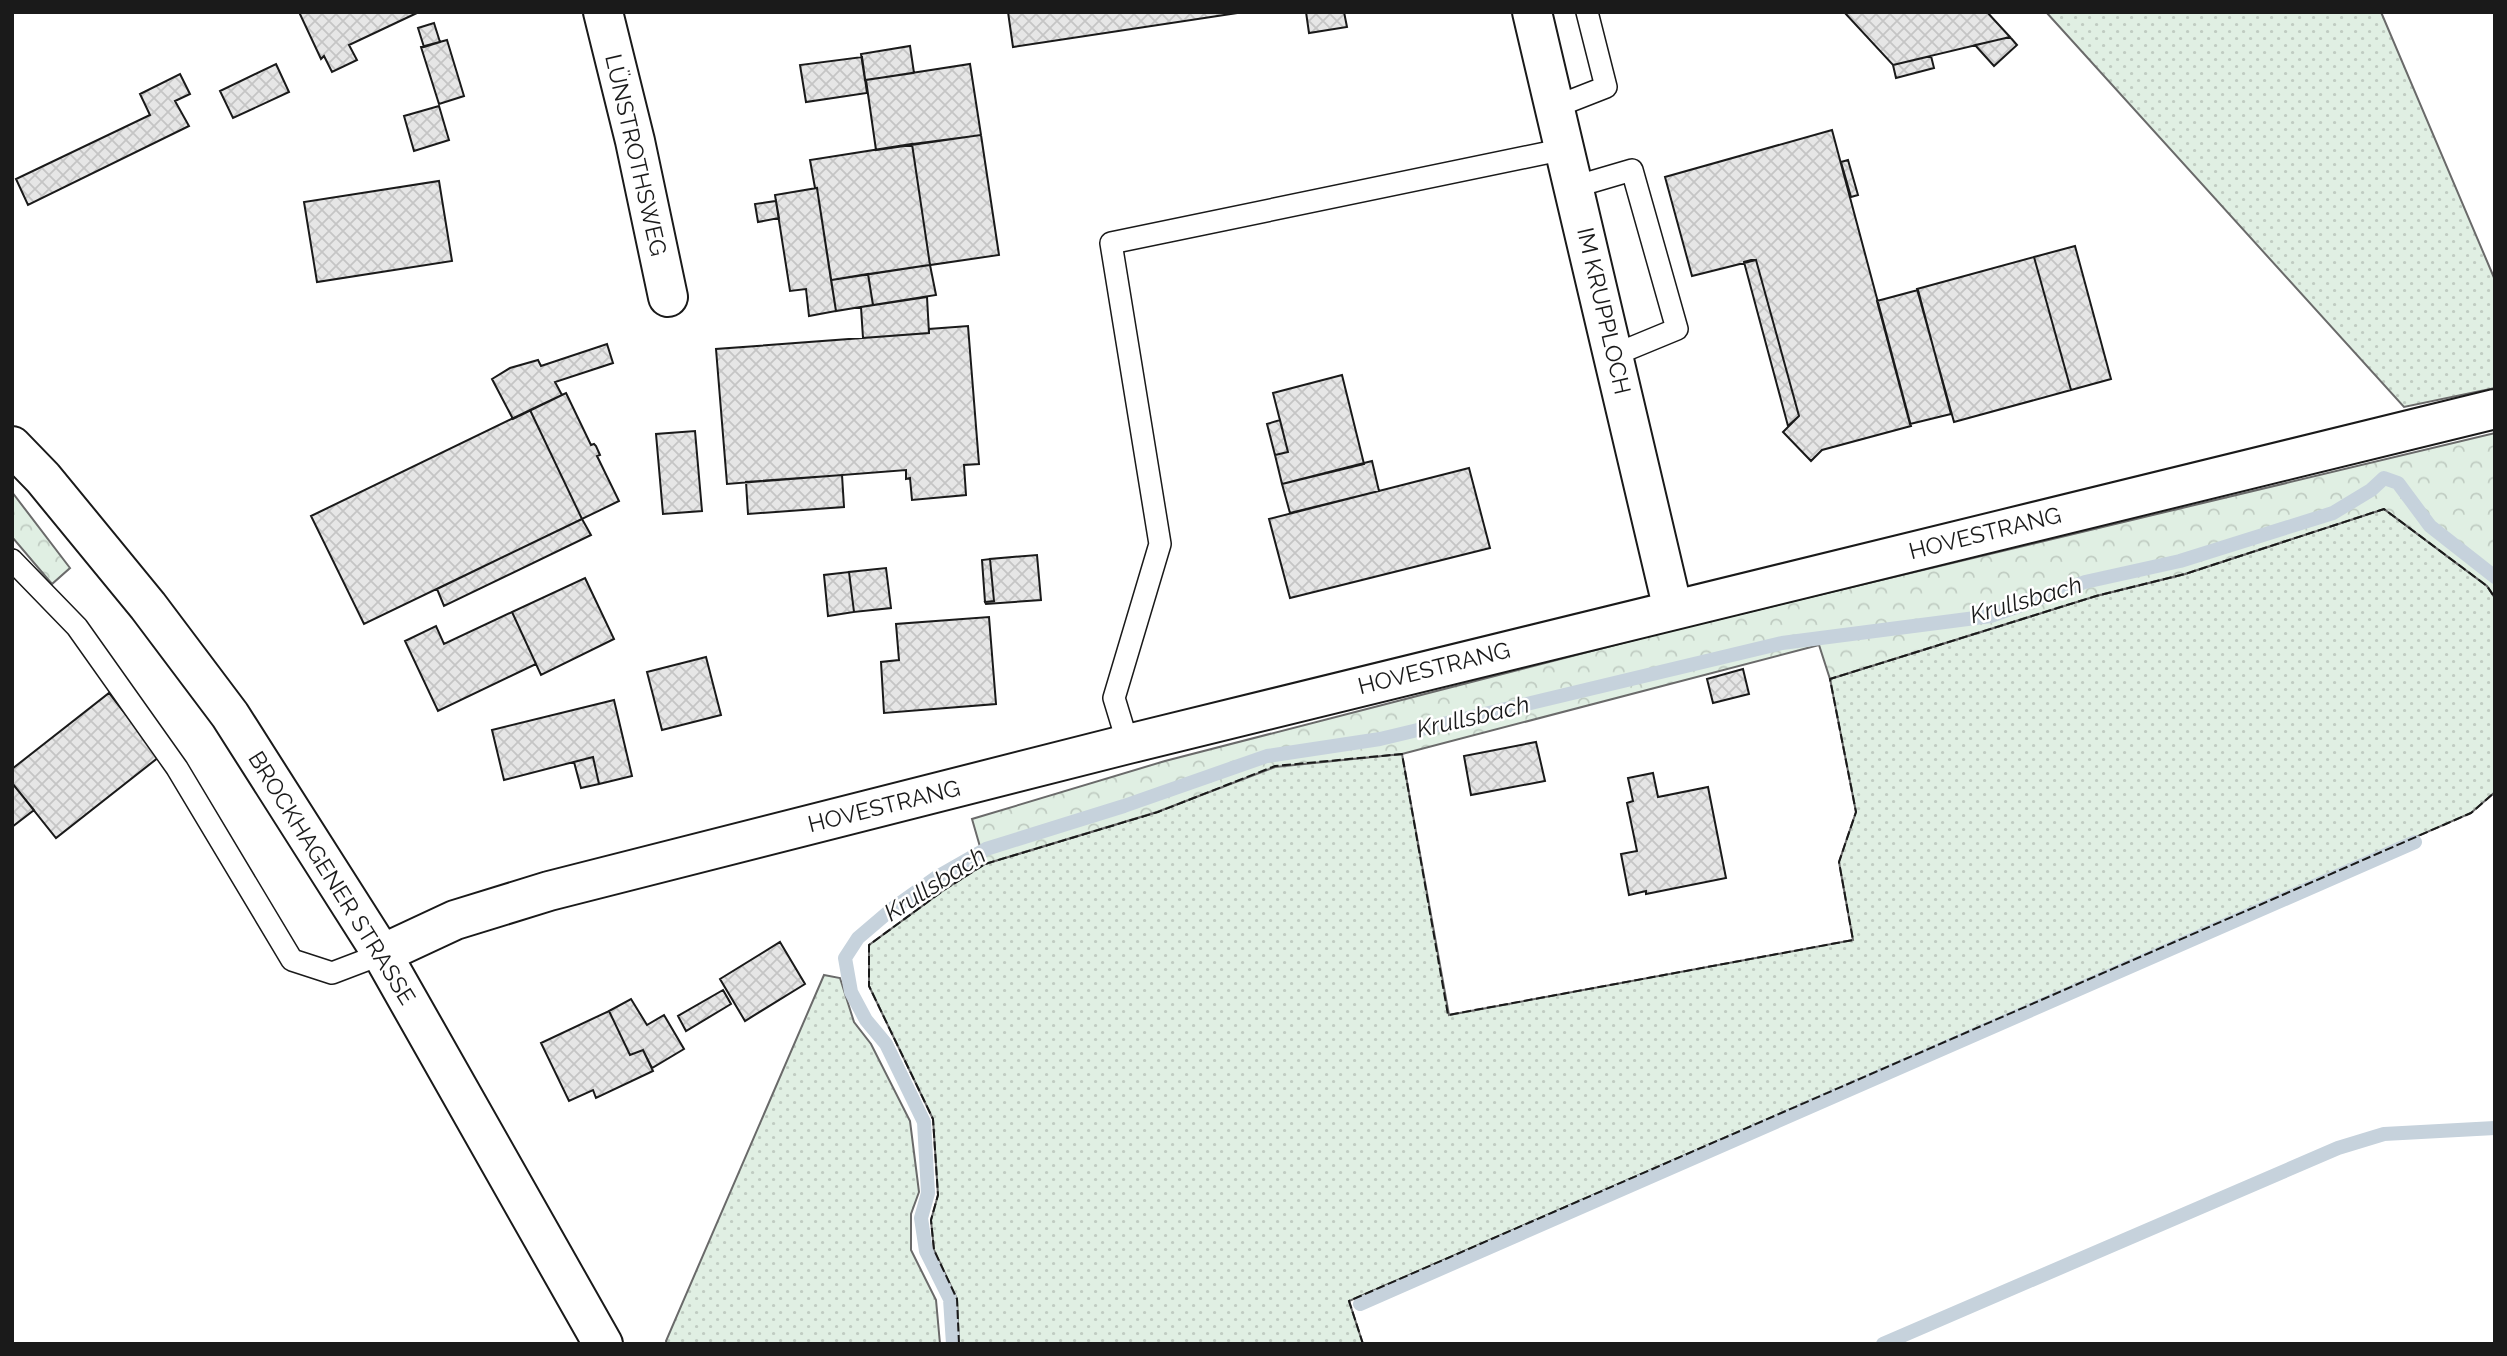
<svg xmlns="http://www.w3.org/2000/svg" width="2507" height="1356" viewBox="0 0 2507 1356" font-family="Raleway,sans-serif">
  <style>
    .grass { fill: url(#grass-dots); stroke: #6a6a6a; stroke-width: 2 }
    .forest { fill: url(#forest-crowns); stroke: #6a6a6a; stroke-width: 2 }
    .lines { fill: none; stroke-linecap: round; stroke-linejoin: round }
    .stream { stroke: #c6d2dc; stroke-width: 14 }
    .building { fill: url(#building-cross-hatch); stroke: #1a1a1a; stroke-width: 2 }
    .lane-casing { stroke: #1a1a1a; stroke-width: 24 }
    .street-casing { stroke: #1a1a1a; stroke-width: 42 }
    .secondary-casing { stroke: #1a1a1a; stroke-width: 42 }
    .lane { stroke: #fff; stroke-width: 21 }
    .street { stroke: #fff; stroke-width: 38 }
    .secondary { stroke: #fff; stroke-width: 38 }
    .fence { stroke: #1a1a1a; stroke-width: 2; stroke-dasharray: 9 3.5; stroke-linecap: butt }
    .labels { text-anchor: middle; stroke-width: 5; stroke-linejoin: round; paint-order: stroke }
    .street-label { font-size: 23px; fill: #1a1a1a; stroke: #fff }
    .water-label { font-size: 24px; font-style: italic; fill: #1a1a1a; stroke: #fff }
  </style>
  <defs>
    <pattern id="grass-dots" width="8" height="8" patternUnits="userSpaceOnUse" patternTransform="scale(1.75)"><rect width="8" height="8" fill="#e0efe3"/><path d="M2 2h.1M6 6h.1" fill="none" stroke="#c0ccc2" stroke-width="1.8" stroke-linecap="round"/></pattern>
    <pattern id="forest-crowns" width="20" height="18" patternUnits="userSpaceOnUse" patternTransform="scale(1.75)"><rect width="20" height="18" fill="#e0efe3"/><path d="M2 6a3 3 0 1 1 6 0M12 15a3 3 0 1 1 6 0" fill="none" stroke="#c0ccc2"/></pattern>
    <pattern id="building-cross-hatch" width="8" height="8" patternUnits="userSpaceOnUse" patternTransform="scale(1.75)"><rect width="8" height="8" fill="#e6e6e6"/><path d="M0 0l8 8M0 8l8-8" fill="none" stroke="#c5c5c5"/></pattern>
  </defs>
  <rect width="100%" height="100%" fill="#fff"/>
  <!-- grass -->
  <path class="grass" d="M2046 12H2381L2495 280V388L2404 407Z
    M2384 509 2487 586 2495 598V792L2471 813 1349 1301 1363 1344H959L957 1299 934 1250 931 1220 938 1195 933 1119 869 986V945L944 890 985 864 1157 812 1275 766 1402 754 1449 1015 1853 940 1839 862 1856 812 1830 679 2096 596 2185 574Z
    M824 975 840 978 854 1022 871 1044 910 1121 919 1192 911 1214V1250L936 1300 940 1344H667L666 1341Z"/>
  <!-- forest -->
  <path class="forest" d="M2495 433V598L2487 586 2384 509 2185 574 2096 596 1830 679 1819 645 1402 754 1275 767 1157 812 985 864 972 819 1165 761 1673 630Z
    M12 492 70 568 52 584 12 537Z"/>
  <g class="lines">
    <!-- stream -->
    <path class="stream" d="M1360 1304 2415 842
      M953 1344 950 1299 926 1251 921 1218 928 1193 924 1122 886 1044 866 1020 851 992 845 958 858 938 892 909 937 877 986 849 1124 806 1267 756 1380 739 1782 643 1991 616 2085 582 2180 561 2333 513 2371 490 2384 478 2398 483 2430 526 2495 577
      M1883 1344 2338 1148 2384 1134 2495 1128"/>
  </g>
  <!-- building -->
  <path class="building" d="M299 12H419L349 45 357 60 332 72 324 56 321 59Z
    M1008 12H1244L1013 47Z
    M1306 12H1344L1347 27 1309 33Z
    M1844 12H1987L2010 37 1893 65Z
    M434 23 440 42 424 47 418 28Z
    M2010 37 2017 45 1994 66 1975 45Z
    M447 40 464 96 439 104 421 47Z
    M910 46 914 73 865 80 861 54Z
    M1931 56 1934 68 1896 78 1893 65Z
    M862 57 867 93 806 102 800 65Z
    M276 64 289 92 233 118 220 91Z
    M970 64 981 135 876 150 866 80Z
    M180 74 190 94 175 101 189 126 28 205 16 179 150 115 140 94Z
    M439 106 449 140 414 151 404 116Z
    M1832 130 1911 426 1822 450 1811 461 1783 432 1799 416 1756 260 1692 276 1665 177Z
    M981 135 999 255 930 265 912 144Z
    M912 144 930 265 831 280 817 188H815L810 160Z
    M1848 160 1858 195 1851 197 1841 162Z
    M439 181 452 261 317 282 304 202Z
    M817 188 836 311 809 316 806 289 790 291 775 195Z
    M776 201 779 218 758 222 755 204Z
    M2075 246 2111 379 2071 390 2034 257Z
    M2034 257 2071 390 1954 422 1917 289Z
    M1751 260H1756L1799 416 1788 426 1744 262Z
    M930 265 936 295 873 305 868 274Z
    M868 274 873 305 836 311 831 280Z
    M1918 290 1951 414 1910 424 1877 301Z
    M927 297 929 333 863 338 861 307Z
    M968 326 979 464 964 465 966 495 912 500 910 478 906 479V470L727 484 716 349 929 333V329Z
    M607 344 613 363 555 382 562 395 513 419 492 379 510 368 538 360 541 366Z
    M1342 375 1364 464 1282 484 1275 455 1288 452 1273 393Z
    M566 393 591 445 594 444 596 446 600 455 597 456 619 501 582 519 530 410Z
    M530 410 582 519 364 624 311 516Z
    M1280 420 1288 452 1275 455 1267 424Z
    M695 431 702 511 663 514 656 434Z
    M1372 461 1379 491 1290 513 1282 484Z
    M1469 468 1490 548 1290 598 1269 519Z
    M842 475 844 507 748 514 746 482Z
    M582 519 591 535 444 606 437 589Z
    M1037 555 1041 600 986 604 985 602 994 601 990 559Z
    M990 559 994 601 985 602 982 560Z
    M886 568 891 608 854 612 849 572Z
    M849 572 854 612 828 616 824 575Z
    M585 578 614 639 541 675 512 612Z
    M512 612 536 664 438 711 405 641 436 626 444 644Z
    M989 617 996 704 884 713 881 662 899 660 896 624Z
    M706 657 721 715 662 730 647 672Z
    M1743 669 1749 694 1713 703 1707 679Z
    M109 693 159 757 56 838 12 783V769Z
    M614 700 632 776 599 784 593 757 504 780 492 730Z
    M1536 742 1545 781 1471 795 1464 756Z
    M593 757 599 784 581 788 574 762Z
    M1653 773 1658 797 1708 787 1726 878 1646 894V891L1629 895 1621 854 1637 851 1627 803 1633 801 1628 778Z
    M12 783 34 810 12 827Z
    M780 942 805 984 745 1021 720 979Z
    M723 990 731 1004 686 1031 678 1016Z
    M631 999 647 1025 664 1015 684 1049 652 1068 643 1050 630 1055 609 1011Z
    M609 1011 630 1055 643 1050 653 1071 596 1098 593 1090 569 1101 541 1043Z"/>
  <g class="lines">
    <!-- lane casing -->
    <g class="lane-casing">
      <path id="lane" d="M1555 107 1606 87 1587 12
        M1574 187 1632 170 1677 329 1614 355
        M12 560 77 627 177 768 292 960 332 973 382 954
        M1128 744 1114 698 1160 544 1111 243 1565 149"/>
    </g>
    <!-- street casing -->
    <g class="street-casing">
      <path id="street" d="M603 12 635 141 668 297
        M1532 12 1673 610
        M382 954 455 920 549 891 1128 744 2495 409"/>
    </g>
    <!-- secondary casing -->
    <g class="secondary-casing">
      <path id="secondary" d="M12 446 43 478 148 606 230 715 382 954 603 1344"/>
    </g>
    <!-- lane -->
    <use href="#lane" class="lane"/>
    <!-- street -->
    <use href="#street" class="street"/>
    <!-- secondary -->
    <use href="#secondary" class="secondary"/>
    <!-- fence -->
    <path class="fence" d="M959 1344 957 1299 934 1250 931 1220 938 1195 933 1119 869 986V945L944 890 985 864 1158 812 1275 766 1402 754 1448 1015 1853 940 1839 862 1856 812 1830 679 2096 596 2185 574 2384 509 2487 586 2495 598
      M1363 1344 1349 1301 2471 813 2495 792"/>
  </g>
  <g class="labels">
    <!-- street labels -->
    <g class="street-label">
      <text transform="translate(636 155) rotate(77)" y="8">LÜNSTROTHSWEG</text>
      <text transform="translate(1604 311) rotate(77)" y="8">IM KRUPPLOCH</text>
      <text transform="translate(1985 533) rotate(-14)" y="8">HOVESTRANG</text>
      <text transform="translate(1434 668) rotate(-14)" y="8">HOVESTRANG</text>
      <text transform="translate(884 806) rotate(-14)" y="8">HOVESTRANG</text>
      <text transform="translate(332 878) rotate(58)" y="8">BROCKHAGENER STRASSE</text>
    </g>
    <!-- water labels -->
    <g class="water-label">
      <text transform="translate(2026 600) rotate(-16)" y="8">Krullsbach</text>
      <text transform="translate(1473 717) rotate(-13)" y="8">Krullsbach</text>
      <text transform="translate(935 884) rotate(-33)" y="8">Krullsbach</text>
    </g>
  </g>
  <!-- border -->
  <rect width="2507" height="1356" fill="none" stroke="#1a1a1a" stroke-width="28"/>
</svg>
